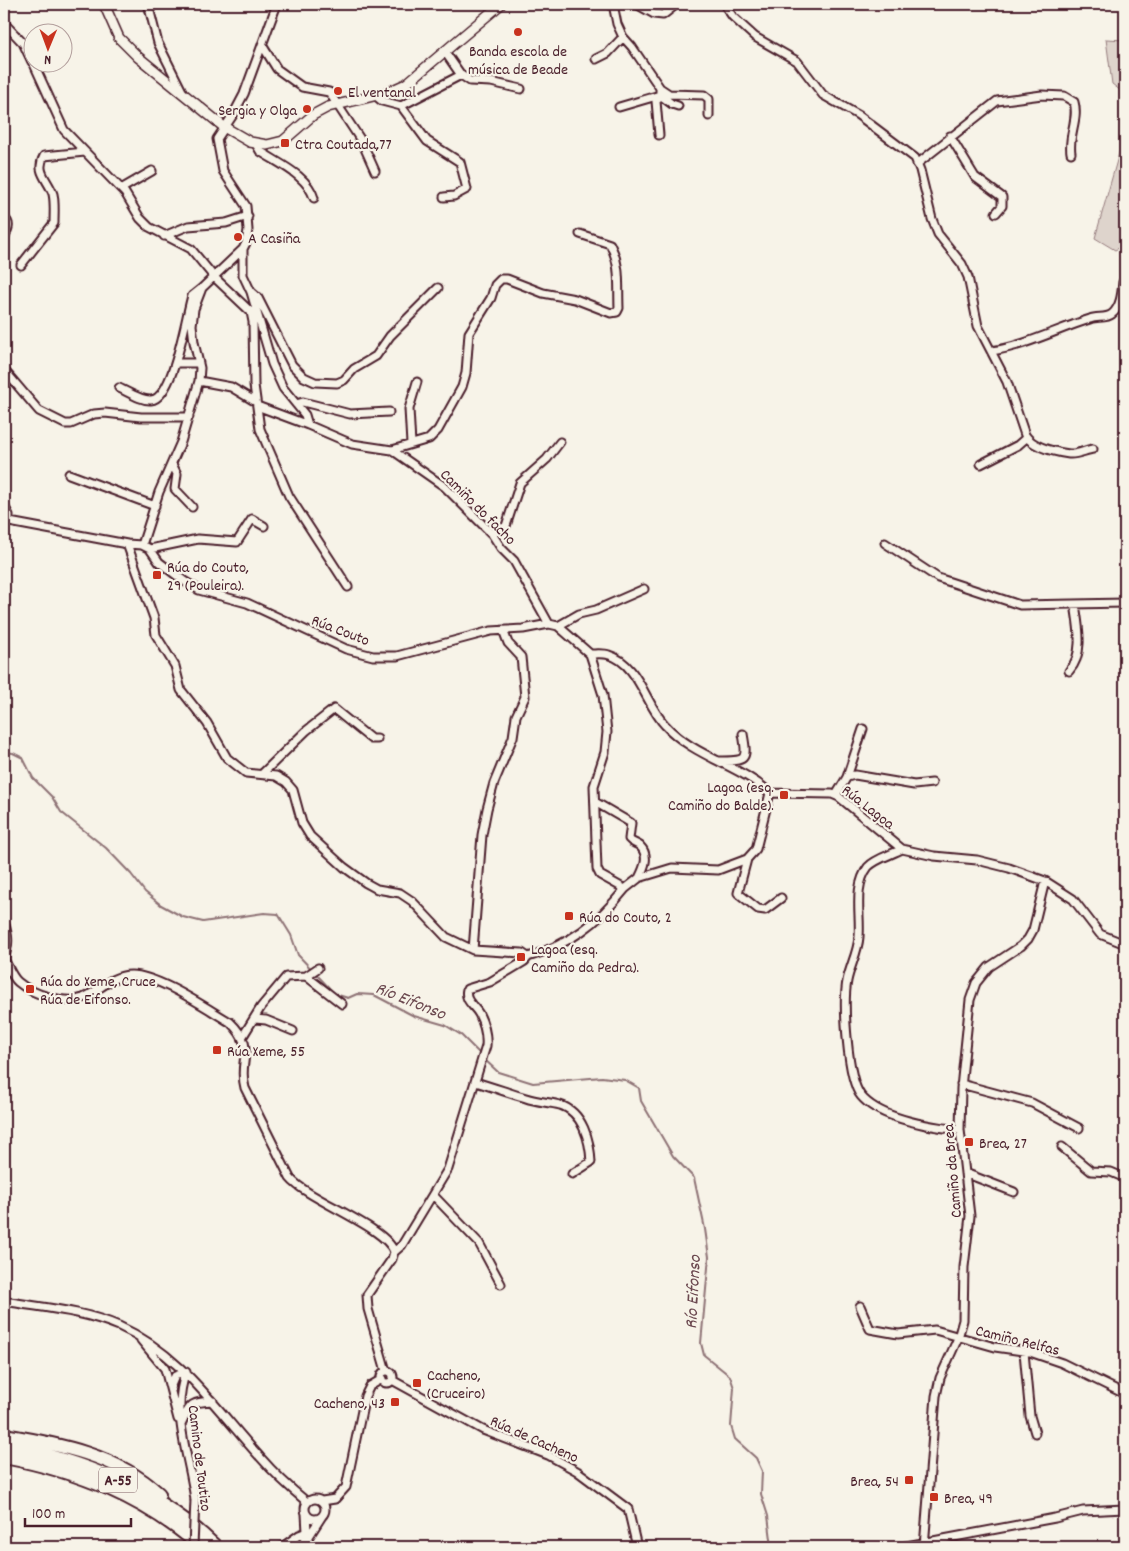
<svg xmlns="http://www.w3.org/2000/svg" width="1129" height="1551" viewBox="0 0 1129 1551" font-family="Dekko,sans-serif">
  <style>
    .green { fill: #ded4cc; stroke: #947a7c }
    .lines { fill: none; stroke-linecap: round; stroke-linejoin: round }
    .stream { stroke: #8e7275; stroke-width: 2 }
    .minor-casing { stroke: #4a1f2b; stroke-width: 11 }
    .tertiary-casing { stroke: #4a1f2b; stroke-width: 12 }
    .motorway-casing { stroke: #4a1f2b; stroke-width: 16 }
    .minor { stroke: #f7f3e8; stroke-width: 7 }
    .tertiary { stroke: #f7f3e8; stroke-width: 9 }
    .motorway { stroke: #f7f3e8; stroke-width: 12 }
    .minor-bridge-casing { stroke: #4a1f2b; stroke-width: 11; stroke-linecap: butt }
    .minor-bridge { stroke: #f7f3e8; stroke-width: 7 }
    .poi-dot { fill: #c8321e; stroke: #f7f3e8; stroke-width: 2 }
    .labels { text-anchor: middle; stroke-width: 4.5; stroke-linejoin: round; paint-order: stroke }
    .shield { fill: #f7f3e8; stroke: #7e5f64; stroke-width: 1 }
    .shield-label { font-size: 15px; font-weight: bold; fill: #4a1f2b }
    .poi-label { font-size: 16px; fill: #4a1f2b; stroke: #f7f3e8; text-anchor: start }
    .street-label { font-size: 16px; fill: #4a1f2b; stroke: #f7f3e8 }
    .water-label { font-size: 18px; font-style: italic; fill: #6c4950; stroke: #f7f3e8 }
  </style>
  <rect width="100%" height="100%" fill="#f7f3e8"/>
  <filter id="ink" filterUnits="userSpaceOnUse"><feTurbulence type="fractalNoise" baseFrequency=".02" numOctaves="2"/><feDisplacementMap in="SourceGraphic" scale="10" xChannelSelector="R" yChannelSelector="G"/><feConvolveMatrix kernelMatrix="1 2 1 2 8 2 1 2 1" color-interpolation-filters="sRGB"/></filter>
  <g filter="url(#ink)">
    <!-- green -->
    <path class="green" d="M1106 39 1125 40V94L1112 84Z
      M1125 132V245L1115 250 1095 238Z"/>
    <g class="lines">
      <!-- stream -->
      <path class="stream" d="M4 752 13 753 23 758 33 778 52 797 61 812 106 848 131 874 145 892 161 905 183 917 203 922 264 913 278 914 291 935 298 955 335 994 348 998 357 994 374 995 414 1016 445 1025 461 1035 481 1055
        M484 1059 498 1072 533 1083 602 1077 625 1080 639 1088 641 1101 673 1156 694 1178 705 1229 709 1257 701 1343 704 1355 730 1376 734 1388 731 1426 735 1439 756 1458 762 1471 761 1494 768 1516 772 1547"/>
      <!-- minor casing -->
      <g class="minor-casing">
        <path id="minor" d="M148 4 158 43 182 91
          M613 4 617 24 623 37 632 47 660 88V95L656 101 659 135
          M636 4 654 14 663 15 677 4
          M724 4 733 17 755 37 797 61 823 95 858 115 915 158 920 170 932 219 938 234 962 264 968 277 978 326 1007 382 1025 435C1033 447 1055 452 1069 454 1076 455 1086 450 1093 449
          M4 8 5 23
          M4 23 23 43 32 62
          M262 45 277 69 302 87 329 92 362 142 375 171
          M445 52 461 75
          M596 59 608 53 623 37
          M33 62 64 130 125 193 140 218 149 227 191 249 214 277 251 312 253 322 254 385 260 429 289 496 348 587
          M660 88 669 94 704 95 709 99V116
          M376 96 382 101 401 106 427 141 460 162 467 189 454 196 444 197
          M401 106 461 75 470 81 491 82 521 89
          M619 107 660 95 672 104 678 106
          M950 136 975 177 1002 197V206L996 213
          M256 144 260 151C279 164 307 175 314 198
          M917 164 997 101 1042 95 1064 96 1074 102C1079 119 1068 135 1071 153
          M121 189 152 171
          M4 218C12 224 7 231 4 238
          M164 236 188 226 226 223 248 216
          M243 249V275L251 292 272 364 283 388 305 415 308 425
          M21 265 54 223C54 213 55 203 53 194 48 179 35 172 44 156L85 152
          M251 292 258 298 292 365 304 377 315 382 337 383 344 380 354 369 376 356 390 336 438 288
          M991 351C1026 346 1057 329 1090 319 1097 316 1106 319 1112 314 1121 307 1122 292 1123 282
          M176 363H199
          M5 371 39 411 65 424H71L94 414 105 413 141 417H189
          M199 381 231 387 256 402
          M119 388C128 392 142 401 151 400 174 398 186 315 192 296L202 288
          M296 404 303 402 350 414 389 412
          M257 406 308 425 352 444 392 450 429 439 438 430 462 387 466 373 469 333 491 298 495 285 501 279H507L543 293 575 299 611 313 617 312 619 308C618 284 621 265 610 244L580 234
          M411 444 409 409 417 382
          M392 450 445 487 492 534 501 548 514 561 549 624 558 626 590 654 603 695 607 732 605 752 594 786 597 869 600 875 625 889 639 878 672 868 718 870 747 859 756 849 770 793
          M172 464 177 474 175 489 192 507
          M981 464 1018 445 1026 438
          M69 474 155 506
          M4 506 9 515V522
          M4 521 127 544
          M492 534 506 526 520 483 547 459 560 442
          M885 543 938 578 1020 605 1125 603
          M142 545 159 492 181 442 199 381 200 368 194 342 192 325 194 309 202 288 243 249 246 243 248 230 246 206 223 171 217 139 233 115 244 94 277 4
          M150 549 198 539 237 542 252 519 264 526
          M558 626 579 614 596 610 644 589
          M590 654C596 654 604 653 609 655 638 663 646 705 665 725 694 757 740 765 770 793L832 794 839 797 902 849 934 856 977 860 1009 868 1045 881 1073 899 1100 934 1125 944
          M1069 671C1085 654 1078 625 1075 604
          M719 761C746 761 748 761 743 734
          M263 773 306 731 334 709 371 739H377
          M847 777 855 775 914 785 932 783
          M836 795 847 777 863 729
          M595 802 631 823 629 839C632 843 636 843 640 846 650 856 644 868 639 878
          M902 849C893 854 875 859 868 867 853 887 861 914 859 937 858 952 850 966 847 981 843 1003 847 1079 861 1096 880 1119 933 1127 960 1130
          M747 859 738 893 758 909 765 910 781 898
          M4 922C9 936 9 945 4 959
          M473 950 482 835 487 809 494 783 513 737 516 716 525 697 521 657 508 643 503 630
          M528 957C570 944 597 924 625 889
          M4 959C8 966 12 977 18 982 32 994 65 1005 83 998 99 991 111 975 131 975 158 975 206 1008 230 1022 258 1049 237 1059 245 1088L290 1178C308 1200 387 1227 394 1252
          M306 976 318 968
          M255 1019 266 1020 293 1031
          M243 1036 261 1007 286 977 306 976 342 1004
          M475 1082C493 1087 509 1093 526 1098 537 1102 549 1102 560 1105 583 1112 590 1141 591 1162L572 1174
          M961 1084 1032 1103 1079 1128
          M1062 1147 1091 1171 1111 1172 1125 1178
          M965 1173 1014 1192
          M433 1195 479 1243 501 1284
          M4 1301C43 1308 82 1310 119 1326 181 1354 216 1409 260 1457 274 1473 290 1488 307 1502
          M860 1306 870 1329 898 1334 935 1330 995 1347 1030 1352 1062 1363 1125 1394
          M141 1340 165 1369 178 1419
          M1024 1352 1030 1416 1035 1433
          M386 1371 368 1309 367 1295 392 1259 394 1252 402 1245 448 1169 486 1046C487 1035 484 1024 479 1014 474 1005 464 1001 467 989L490 982 525 961 528 957 522 953 473 950 446 937 412 901 400 893 377 889 366 883 344 867 310 836 302 823 293 790 286 782 276 776 246 773 227 758 207 723 181 690 175 666 156 635 154 618 127 544 142 545 150 549 159 562 184 581 199 590 247 603 346 649 373 656H397L491 631 523 629 549 624
          M381 1377a6 6 0 1 1 12 0a6 6 0 1 1-12 0Z
          M186 1372C170 1414 190 1457 195 1500
          M392 1380 483 1430 548 1455 577 1471 628 1509 637 1547
          M170 1388 175 1376 186 1372
          M182 1422C190 1403 192 1402 213 1401
          M305 1509a10 10 0 1 1 20 0a10 10 0 1 1-20 0Z
          M322 1501 335 1499 346 1487 365 1396 370 1386 382 1379
          M306 1541 322 1516
          M282 1547 299 1535 307 1532
          M302 1547 307 1532 306 1514
          M901 1547 1055 1518 1083 1511 1125 1509
          M924 1547 936 1396 940 1378 958 1338 963 1320 964 1267 970 1216 960 1130 961 1088 970 1000 976 983 989 967 1021 946 1028 939 1033 930 1045 881"/>
      </g>
      <!-- tertiary casing -->
      <g class="tertiary-casing">
        <path id="tertiary" d="M104 4 119 38 138 57 224 127 250 142 267 145 283 141 313 115 328 107 386 93 406 84 501 4"/>
      </g>
      <!-- motorway casing -->
      <g class="motorway-casing">
        <path id="motorway" d="M4 1435C58 1444 117 1455 159 1494
          M4 1446C83 1460 157 1490 216 1547
          M4 1457C78 1471 144 1497 201 1547"/>
      </g>
      <!-- minor -->
      <use href="#minor" class="minor"/>
      <!-- tertiary -->
      <use href="#tertiary" class="tertiary"/>
      <!-- motorway -->
      <use href="#motorway" class="motorway"/>
      <!-- minor-bridge casing -->
      <g class="minor-bridge-casing">
        <path id="minor-bridge" d="M193 1547 195 1500"/>
      </g>
      <!-- minor-bridge -->
      <use href="#minor-bridge" class="minor-bridge"/>
    </g>
  </g>
  <!-- markers -->
  <g class="poi-dot">
    <circle cx="518" cy="32" r="5"/>
    <circle cx="338" cy="91" r="5"/>
    <circle cx="307" cy="109" r="5"/>
    <rect x="280" y="138" width="10" height="10" rx="2.5"/>
    <circle cx="238" cy="237" r="5"/>
    <rect x="152" y="570" width="10" height="10" rx="2.5"/>
    <rect x="779" y="790" width="10" height="10" rx="2.5"/>
    <rect x="564" y="911" width="10" height="10" rx="2.5"/>
    <rect x="516" y="952" width="10" height="10" rx="2.5"/>
    <rect x="25" y="984" width="10" height="10" rx="2.5"/>
    <rect x="212" y="1045" width="10" height="10" rx="2.5"/>
    <rect x="964" y="1137" width="10" height="10" rx="2.5"/>
    <rect x="412" y="1378" width="10" height="10" rx="2.5"/>
    <rect x="390" y="1397" width="10" height="10" rx="2.5"/>
    <rect x="904" y="1475" width="10" height="10" rx="2.5"/>
    <rect x="929" y="1492" width="10" height="10" rx="2.5"/>
  </g>
  <g class="labels">
    <!-- shield labels -->
    <rect class="shield" x="99" y="1467.5" width="38" height="25" rx="4"/>
    <g class="shield-label">
      <text x="118" y="1485">A-55</text>
    </g>
    <!-- poi labels -->
    <g class="poi-label">
      <text x="518" y="56" text-anchor="middle">Banda escola de<tspan x="518" dy="18">música de Beade</tspan></text>
      <text x="348" y="97">El ventanal</text>
      <text x="297" y="115" text-anchor="end">Sergia y Olga</text>
      <text x="295" y="149">Ctra Coutada,77</text>
      <text x="248" y="243">A Casiña</text>
      <text x="167" y="572">Rúa do Couto,<tspan x="167" dy="18">29 (Pouleira).</tspan></text>
      <text x="774" y="792" text-anchor="end">Lagoa (esq.<tspan x="774" dy="18">Camiño do Balde).</tspan></text>
      <text x="579" y="922">Rúa do Couto, 2</text>
      <text x="531" y="954">Lagoa (esq.<tspan x="531" dy="18">Camiño da Pedra).</tspan></text>
      <text x="40" y="986">Rúa do Xeme, Cruce<tspan x="40" dy="18">Rúa de Eifonso.</tspan></text>
      <text x="227" y="1056">Rúa Xeme, 55</text>
      <text x="979" y="1148">Brea, 27</text>
      <text x="427" y="1380">Cacheno,<tspan x="427" dy="18">(Cruceiro)</tspan></text>
      <text x="385" y="1408" text-anchor="end">Cacheno, 43</text>
      <text x="899" y="1486" text-anchor="end">Brea, 54</text>
      <text x="944" y="1503">Brea, 49</text>
    </g>
    <!-- street labels -->
    <g class="street-label">
      <text transform="translate(479 506) rotate(45)" y="6">Camiño do facho</text>
      <text transform="translate(341 629) rotate(21)" y="6">Rúa Couto</text>
      <text transform="translate(869 806) rotate(38)" y="6">Rúa Lagoa</text>
      <text transform="translate(951 1171) rotate(-95)" y="6">Camiño da Brea</text>
      <text transform="translate(1018 1339) rotate(14)" y="6">Camiño Relfas</text>
      <text transform="translate(535 1438) rotate(24)" y="6">Rúa de Cacheno</text>
      <text transform="translate(201 1458) rotate(83)" y="6">Camino de Toutizo</text>
    </g>
    <!-- water labels -->
    <g class="water-label">
      <text transform="translate(411 1000) rotate(22)" y="6">Río Eifonso</text>
      <text transform="translate(692 1292) rotate(-87)" y="6">Río Eifonso</text>
    </g>
  </g>
  <!-- margin -->
  <rect width="1129" height="1551" fill="none" stroke="#f7f3e8" stroke-width="20"/>
  <rect x="10" y="10" width="1109" height="1531" fill="none" stroke="#4a1f2b" stroke-width="2" filter="url(#ink)"/>
  <!-- north arrow -->
  <g transform="translate(48 48) rotate(181)"><circle r="24" fill="#f7f3e8" stroke="#b29e9c"/>
  <path d="M0-4L9 19L0 12L-9 19Z" fill="#c8321e"/>
  <text y="-8" font-size="14" font-weight="bold" text-anchor="middle" fill="#4a1f2b">N</text>
  </g>
  <!-- scale -->
  <path d="M25 1518v8h106v-8" fill="none" stroke="#4a1f2b" stroke-width="2.5"/>
  <text x="32" y="1518" font-size="15" fill="#4a1f2b" stroke="#f7f3e8" stroke-width="4" paint-order="stroke">100 m</text>
</svg>
